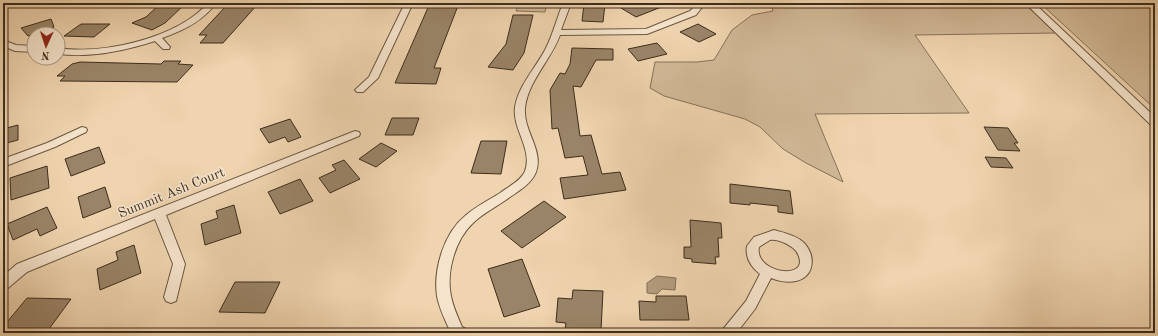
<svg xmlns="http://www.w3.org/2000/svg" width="1158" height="336" viewBox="0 0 1158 336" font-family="'Old Standard TT',serif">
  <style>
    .green { fill: #d1b896; stroke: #877258 }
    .water { fill: #b29b7d; stroke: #836f56 }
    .building { fill: #9a8468; stroke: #3d2d1b }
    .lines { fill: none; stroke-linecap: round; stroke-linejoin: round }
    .minor-casing { stroke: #6a5740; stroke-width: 2 }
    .minor { fill: #f5e3cb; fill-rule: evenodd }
    .labels { text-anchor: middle; stroke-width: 3; stroke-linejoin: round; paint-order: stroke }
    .street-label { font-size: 14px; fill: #3d2d1b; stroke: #f5e3cb }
  </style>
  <rect width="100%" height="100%" fill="#efd4af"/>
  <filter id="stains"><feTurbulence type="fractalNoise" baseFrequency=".005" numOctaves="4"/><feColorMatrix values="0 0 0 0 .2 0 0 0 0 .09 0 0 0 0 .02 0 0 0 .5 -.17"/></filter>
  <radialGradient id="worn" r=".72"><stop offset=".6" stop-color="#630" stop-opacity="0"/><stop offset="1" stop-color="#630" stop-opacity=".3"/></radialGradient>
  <!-- green -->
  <path class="green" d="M519 3H547L545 12 516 11Z
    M770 3H1025L1055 33 915 35 969 113 815 114 843 182 806 163 783 149 760 127 745 119 664 96 650 88 655 62H697L714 60 732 30 752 15 773 11Z
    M1040 3H1155V109Z"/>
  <!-- water -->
  <path class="water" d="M657 276 676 278 675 290 662 289 657 294 647 293V283Z"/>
  <!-- building -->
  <path class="building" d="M161 3H186L165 23 152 30 132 23 146 17Z
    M430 3H459L434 68H441L436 84 395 83Z
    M634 3H669V4L636 17 621 8Z
    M584 4H605L603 22 582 21Z
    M227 5 256 6 223 43H200L207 35H199Z
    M513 15H533L524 53 513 70 488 67 506 44Z
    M51 19 54 27 28 36 21 28Z
    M81 24H110L94 37 64 36Z
    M698 24 716 34 699 42 680 32Z
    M657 43 667 54 638 61 628 49Z
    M572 48 613 49V60H596L581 87 573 86 580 136 591 135 602 174 620 172 626 190 564 199 560 178 588 175 583 156 565 158 558 128 552 129 550 90 560 73 565 74 570 64Z
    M164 61H181L178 64 193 65 177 82 60 81 65 76H57L72 64 80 62 161 64Z
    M392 118H419L413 135H385Z
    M290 119 301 137 288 142 285 137 269 143 260 129Z
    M18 125V140L3 144V129Z
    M984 127 1008 128 1018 143H1014L1020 151 998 150Z
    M481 141H507L501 174 471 173Z
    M381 143 397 151 376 167 359 159Z
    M99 147 105 163 71 176 65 159Z
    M985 157 1006 158 1013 168 991 167Z
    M344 160 360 179 330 193 319 178 336 170 332 165Z
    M47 166 49 188 11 200 10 178Z
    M300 179 313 201 280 214 268 192Z
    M730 184 790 191 793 214 778 212V206L750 203V205L730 203Z
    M105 187 111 207 83 218 78 197Z
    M544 201 566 217 522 248 501 231Z
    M234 205 241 233 205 245 201 224 218 218 216 211Z
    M47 207 57 228 40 236 37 229 13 240 7 224Z
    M690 220 721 223 722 238H718L719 257H715L716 264 692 262V259L684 258V247H691Z
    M134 245 141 273 100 290 97 269 118 260 116 252Z
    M522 259 540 306 504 317 488 269Z
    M235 282H280L265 313 219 312Z
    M573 290 603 291 601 330 565 329 566 323 556 322 558 298 572 299Z
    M656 296H686L689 320H640L639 301 656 302Z
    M27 298 71 299 46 333 3 332V327Z"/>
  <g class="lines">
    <!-- minor casing -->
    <g class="minor-casing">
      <path id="minor" d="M208 3H216C203 21 183 31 162 38L170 47 169 49H163L155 41C124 51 91 58 58 54V48C103 55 178 38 208 3Z
        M405 3H413L378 78 363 92H357L355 90 357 88 369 77Z
        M563 3H571L561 30 646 29 690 11 695 6V3H703V6L696 15 647 34 560 35C551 60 528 81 525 108 523 131 544 150 536 172 532 183 519 191 510 197 498 206 483 213 473 223 455 240 446 272 451 296 453 307 458 317 462 327L466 329 468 333H451C446 322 439 308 437 296 433 270 444 233 465 216 475 207 489 200 500 193 508 187 522 180 525 171 533 149 512 129 515 107 519 84 536 68 546 48 553 34 557 18 563 3Z
        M1025 3H1034L1155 117V126L1151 125Z
        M3 40 16 45 34 46V52L15 51 3 46Z
        M82 127 86 128 87 130 86 132 55 147 3 167V159L47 143Z
        M355 131 359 132 360 134 359 136 166 215 185 264 176 301 171 303 166 301 164 297 173 264 155 219 27 272 8 288 3 289V276L17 264Z
        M774 230C785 233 798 236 805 244 816 257 814 277 796 281 787 283 779 281 771 278L755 309 738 331 736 333H720L746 301 760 274C751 267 745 257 747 246L754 237ZM770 240C778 239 786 243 793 248 797 251 799 255 800 261 801 280 754 271 759 247Z"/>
    </g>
    <!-- minor -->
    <use href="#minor" class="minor"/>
  </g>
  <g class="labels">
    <!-- street labels -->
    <g class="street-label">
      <text transform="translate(171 192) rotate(-22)" y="5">Summit Ash Court</text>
    </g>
  </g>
  <!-- margin -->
  <rect width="1158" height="336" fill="none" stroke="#efd4af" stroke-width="16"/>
  <rect x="4" y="4" width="1150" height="328" fill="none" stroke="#3d2d1b" stroke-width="2"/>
  <rect x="8" y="8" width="1142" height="320" fill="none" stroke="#3d2d1b"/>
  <!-- north arrow -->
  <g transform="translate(46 46) rotate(183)"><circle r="19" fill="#f5e3cb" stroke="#ab9a85"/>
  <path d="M0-3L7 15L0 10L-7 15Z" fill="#8f2418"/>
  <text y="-6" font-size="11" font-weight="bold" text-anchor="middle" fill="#3d2d1b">N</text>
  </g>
  <rect width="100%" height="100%" filter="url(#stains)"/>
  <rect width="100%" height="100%" fill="url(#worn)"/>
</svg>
